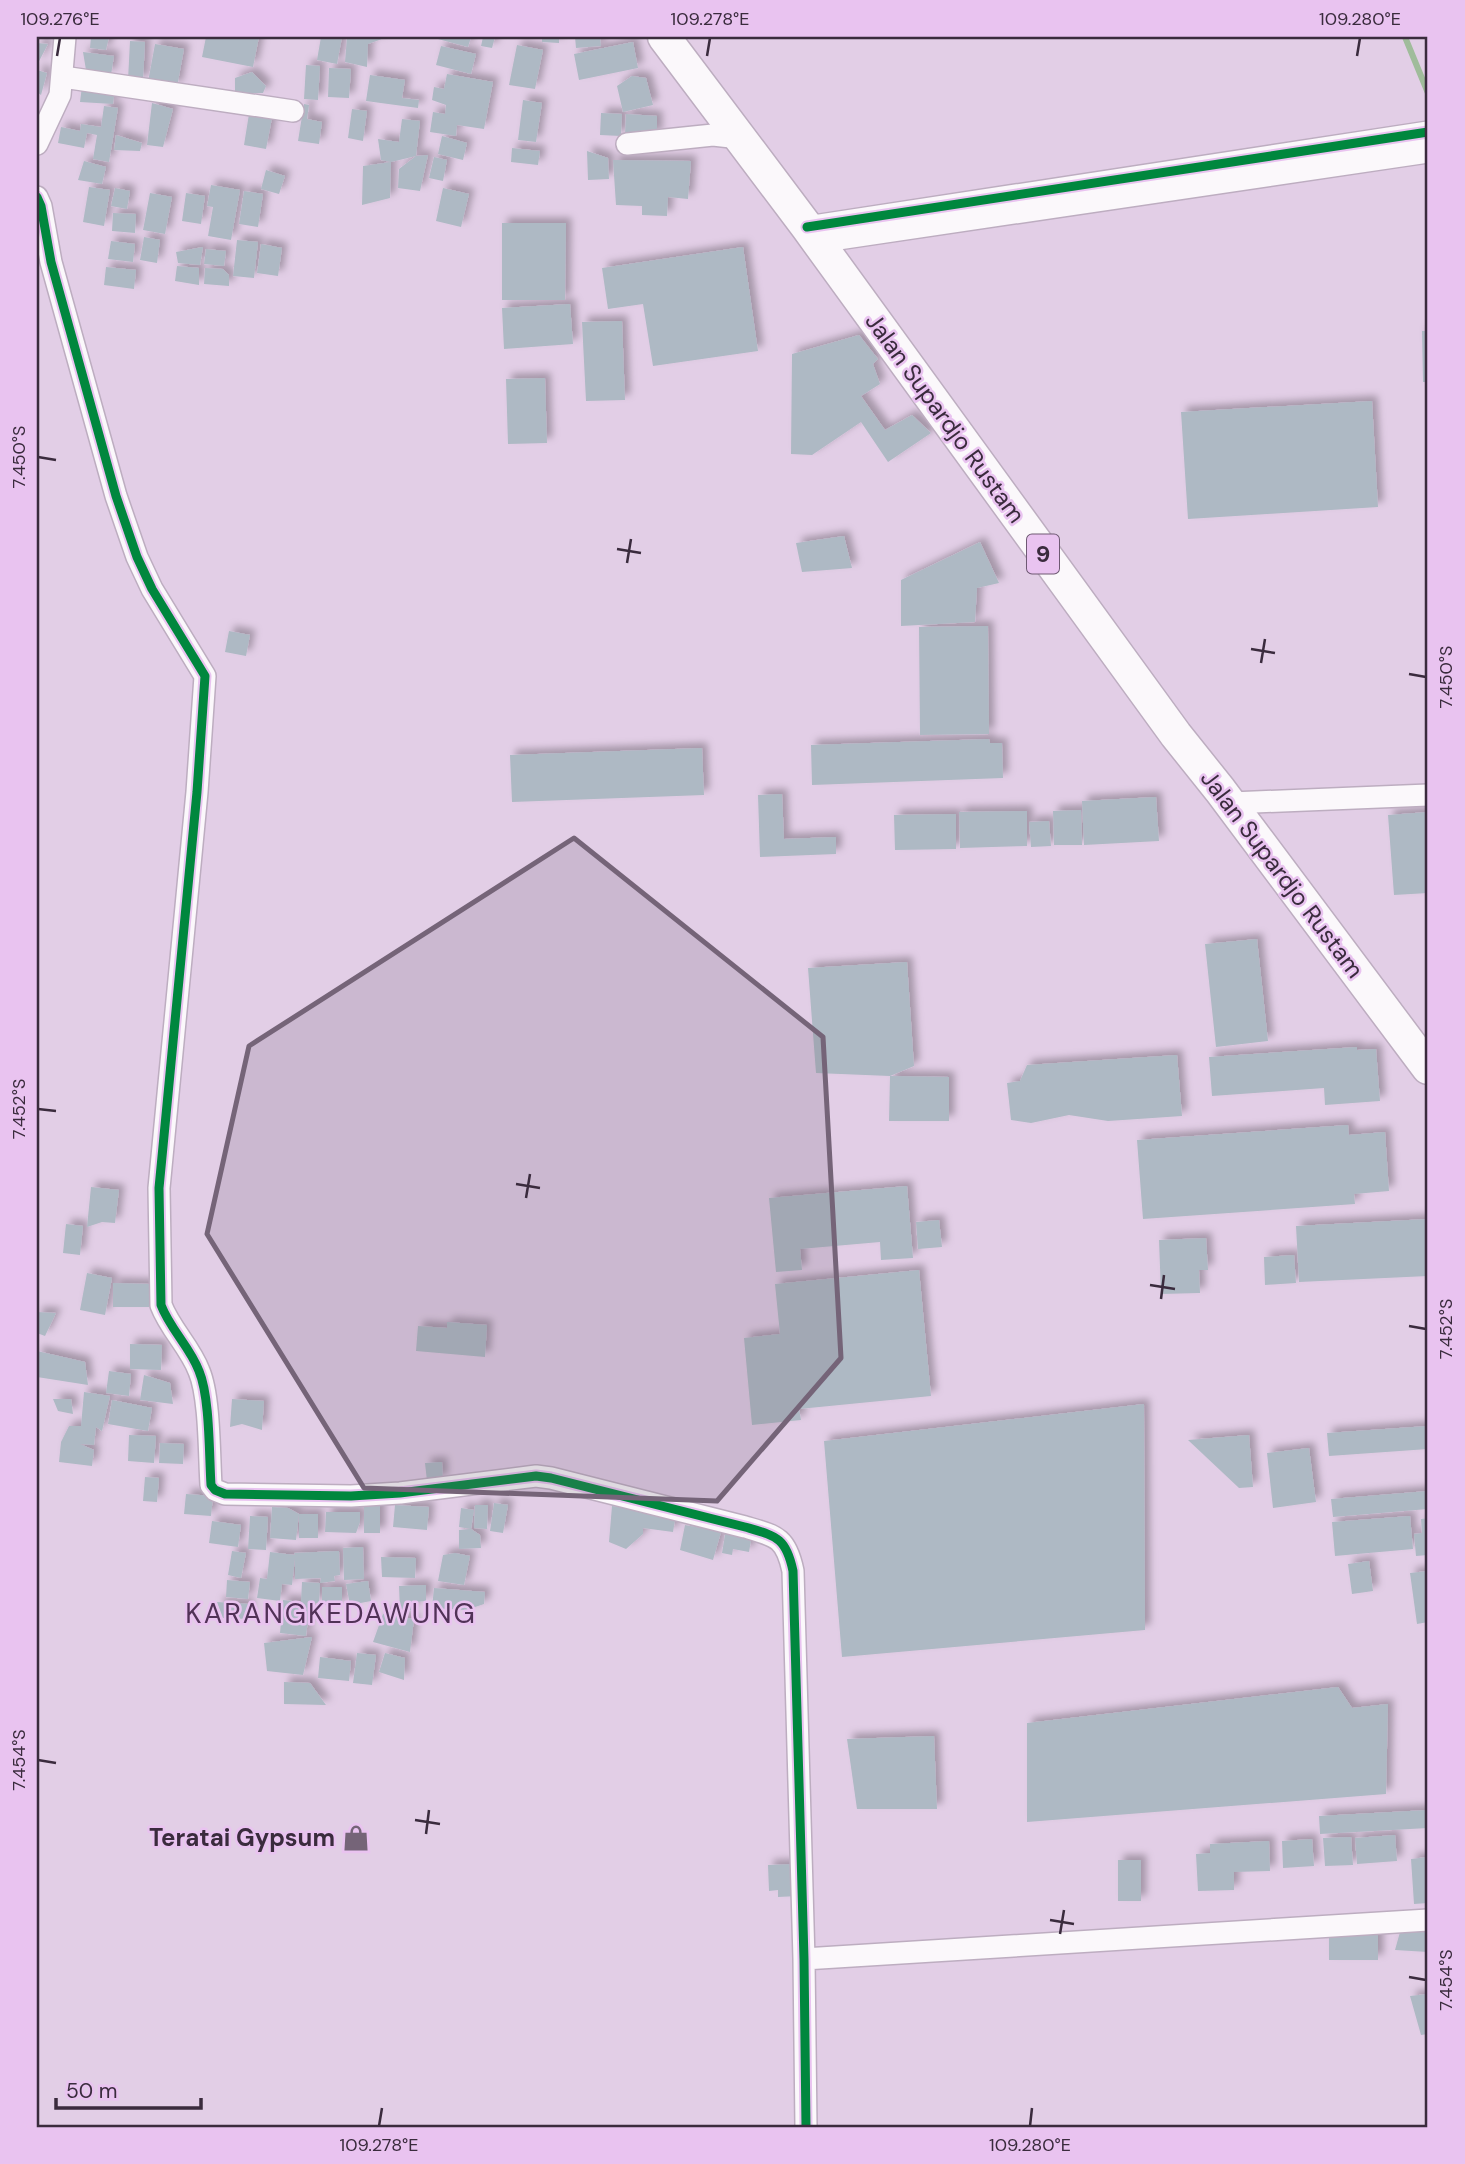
<svg xmlns="http://www.w3.org/2000/svg" width="1465" height="2164" viewBox="0 0 1465 2164" font-family="'DM Sans',sans-serif">
  <style>
    .lines { fill: none; stroke-linecap: round; stroke-linejoin: round }
    .stream { stroke: #a0bc9b; stroke-width: 6 }
    .building { fill: #aeb9c4; filter: url(#shadow) }
    .minor-casing { stroke: #bdadc0; stroke-width: 24 }
    .highway-casing { stroke: #bdadc0; stroke-width: 35 }
    .minor { stroke: #fbf8fb; stroke-width: 21 }
    .highway { stroke: #fbf8fb; stroke-width: 32 }
    .cycleway-casing { stroke: #e9c3f0; stroke-width: 13 }
    .cycleway { stroke: #00873e; stroke-width: 9 }
    .marked { fill: #756478; fill-opacity: 0.2; stroke: #756478; stroke-width: 5; stroke-linejoin: round }
    .ticks { fill: none; stroke: #3a2b3d; stroke-width: 2.5 }
    .labels { text-anchor: middle; stroke-width: 5; stroke-linejoin: round; paint-order: stroke }
    .shield { fill: #e9c3f0; stroke: #6e5973; stroke-width: 2 }
    .shield-label { font-size: 23px; font-weight: bold; fill: #3a2b3d }
    .street-label { font-size: 24px; fill: #3a2b3d; stroke: #e9c3f0 }
    .poi-label { font-size: 24px; font-weight: bold; fill: #3a2b3d; stroke: #e9c3f0; text-anchor: end }
    .quarter-label { font-size: 28px; letter-spacing: 2px; fill: #513257; stroke: #e9c3f0 }
    .neatline { fill: none; stroke: #3a2b3d; stroke-width: 2.5 }
    .ticks-label { font-size: 18px; text-anchor: middle; fill: #3a2b3d }
  </style>
  <defs>
    <filter id="shadow"><feDropShadow dx="5.5" dy="-5.5" stdDeviation="3.5" flood-color="#0004"/></filter>
  </defs>
  <rect width="100%" height="100%" fill="#e2cee6"/>
  <g class="lines">
    <!-- stream -->
    <path class="stream" d="M1405 37 1428 93"/>
  </g>
  <!-- building -->
  <path class="building" d="M91 37H109L106 50 90 48Z
    M206 37H259L253 67 202 57Z
    M321 37H342L337 64 317 60Z
    M347 37H383L382 39 368 44 367 67 345 62Z
    M438 37H471L468 47 438 39Z
    M483 37H495L492 48 481 46Z
    M542 37H559V43L542 42Z
    M575 37H600L601 46 576 48Z
    M130 41 145 42 143 81 128 80Z
    M633 42 638 68 579 80 574 54Z
    M37 43 48 44 37 65Z
    M155 44 184 49 177 87 148 82Z
    M517 45 543 50 535 89 509 85Z
    M441 46 476 54 471 74 436 65Z
    M83 52 114 56 111 75 86 70Z
    M306 65 320 66 318 100 304 99Z
    M329 68 351 69 349 98 328 97Z
    M37 70 47 73 41 95 37 92Z
    M252 72 266 86 263 93H235V78Z
    M447 74 493 82 484 129 457 125 456 136 430 132 433 112 445 114 446 105 432 100 434 87 444 89Z
    M370 75 405 80 402 98 419 100 418 108 366 101Z
    M632 76 646 78 653 105 623 112 617 86Z
    M82 86 115 89 113 104 80 102Z
    M523 100 542 103 536 142 518 140Z
    M152 103 173 109 163 147 147 145Z
    M304 104 309 105 307 119 322 122 319 144 298 141Z
    M104 106 118 108 109 162 93 159 97 135 87 133 84 148 58 143 61 127 80 131 81 124 101 127Z
    M352 109 367 111 363 141 348 138Z
    M601 113 622 114 621 136 600 135Z
    M249 114 272 118 266 149 244 145Z
    M626 114 657 116V136L625 134Z
    M402 119 420 121 416 156 428 155 420 191 398 188 399 169 416 156 391 162 390 198 362 205 363 166 391 162 381 160 378 139 399 142Z
    M116 135 142 143 140 151 114 150Z
    M442 136 467 143 463 160 438 154Z
    M512 148 540 151 538 165 511 162Z
    M587 151 608 158 609 179 588 180Z
    M434 157 447 160 443 181 429 178Z
    M613 160 691 161 688 199 668 197 667 216 642 215V206L616 205Z
    M84 161 106 167 102 184 78 180Z
    M266 170 285 176 279 194 261 189Z
    M211 185 240 190 231 240 208 236 213 207 207 206Z
    M89 187 110 190 104 226 83 222Z
    M115 188 130 191 127 209 111 206Z
    M443 188 469 194 461 227 436 221Z
    M244 191 263 194 258 227 239 224Z
    M150 193 172 197 165 234 143 230Z
    M186 193 205 196 201 224 182 221Z
    M113 213 136 214 135 233 112 231Z
    M502 223H566L565 300H502Z
    M144 237 160 240 157 263 140 260Z
    M237 240 258 242 254 278 233 276Z
    M111 241 135 244 133 262 108 259Z
    M261 244 282 248 278 276 257 273Z
    M203 247 200 265 178 263 176 252Z
    M743 247 758 351 653 366 643 304 608 309 602 268Z
    M206 249 226 251 224 266 204 264Z
    M177 266 199 268V285L175 281Z
    M106 267 136 270 134 289 104 285Z
    M205 268 223 269 229 275V286L204 284Z
    M570 304 573 344 504 349 502 308Z
    M622 321 625 400 586 401 582 322Z
    M1422 331H1428V382H1423Z
    M859 335 878 359 873 364 880 384 861 396 885 430 912 415 931 433 888 462 861 422 812 455 791 454 792 354Z
    M545 378 547 443 508 444 506 379Z
    M1372 401 1378 507 1188 519 1181 412Z
    M844 536 852 568 802 572 796 543Z
    M980 542 999 583 977 588 975 622 901 626V580Z
    M988 626 989 734 920 735 919 627Z
    M229 631 250 635 246 656 225 652Z
    M989 739 990 743H1002L1003 778 812 785 811 745Z
    M702 748 704 795 512 802 510 755Z
    M782 794 784 839 836 837V854L760 857 758 795Z
    M1156 797 1159 841 1084 845 1082 801Z
    M1081 810 1082 845H1054L1053 811Z
    M1027 811V846L960 848 959 812Z
    M1428 812V893L1394 895 1388 815Z
    M956 814V849L895 850 894 815Z
    M1049 821 1051 846 1031 847 1029 822Z
    M1257 939 1268 1041 1216 1047 1205 944Z
    M907 962 914 1066 890 1076 816 1073 808 968Z
    M1357 1047V1050L1376 1049 1380 1101 1325 1105 1324 1088 1212 1096 1209 1057Z
    M1177 1055 1182 1116 1108 1121 1069 1115 1031 1123 1011 1120 1007 1083 1020 1081 1027 1065Z
    M890 1076 949 1077V1121H889Z
    M1348 1125 1349 1135 1385 1132 1389 1191 1354 1194 1355 1204 1143 1219 1137 1140Z
    M907 1186 913 1258 881 1260 880 1242 800 1249 802 1270 776 1272 769 1198Z
    M91 1187 119 1190 115 1223 102 1222 87 1227Z
    M1428 1219V1276L1299 1282 1296 1226Z
    M939 1220 942 1247 918 1249 916 1222Z
    M66 1224 83 1226 80 1255 63 1253Z
    M1206 1238 1208 1270H1199L1200 1293 1161 1294 1159 1240Z
    M1294 1255 1296 1283 1265 1285 1264 1257Z
    M919 1270 931 1396 799 1409 801 1420 752 1425 744 1338 780 1334 775 1284Z
    M87 1273 112 1278 105 1315 80 1310Z
    M113 1283 150 1284 149 1307H113Z
    M37 1312 56 1313 45 1336 37 1333Z
    M447 1322 487 1325 485 1357 416 1351 418 1326 447 1328Z
    M130 1344 162 1345 161 1370 130 1369Z
    M37 1351 85 1362 88 1385 37 1377Z
    M109 1371 131 1374 129 1396 106 1393Z
    M144 1375 170 1383 173 1404 140 1400Z
    M84 1392 110 1396 102 1431 96 1427 94 1445 80 1444 94 1450 92 1466 59 1462 61 1442 69 1426H81Z
    M53 1399H71L73 1414 58 1411Z
    M232 1399 264 1401 262 1430 242 1424 230 1427Z
    M112 1400 152 1408 148 1431 108 1424Z
    M1144 1404 1145 1630 842 1657 824 1441Z
    M1428 1426V1449L1329 1456 1327 1433Z
    M129 1435 156 1436 154 1463 128 1461Z
    M1249 1435 1253 1487 1239 1488 1188 1440Z
    M160 1443 184 1444 183 1464 159 1463Z
    M1309 1448 1316 1502 1273 1508 1267 1453Z
    M442 1462 443 1480 427 1481 425 1463Z
    M145 1477 159 1478 157 1502 143 1501Z
    M1428 1491V1509L1333 1517 1331 1499Z
    M186 1494 213 1496 211 1516 184 1514Z
    M494 1503 508 1505 503 1533 490 1531Z
    M364 1504H380V1533H364Z
    M395 1505 429 1507 427 1530 393 1527Z
    M475 1505H488L487 1529 474 1528Z
    M612 1506 676 1514 673 1532 643 1528V1534L626 1549 609 1542Z
    M272 1507 288 1508 299 1514 296 1540 270 1538Z
    M461 1508 474 1510 471 1529 480 1535 481 1548 459 1549V1530L471 1529 459 1527Z
    M326 1512H360V1522L356 1533 325 1532Z
    M299 1514H318V1538H299Z
    M250 1516 268 1517 266 1550 248 1549Z
    M1410 1516 1413 1549 1335 1556 1332 1522Z
    M1428 1518V1555L1416 1556 1414 1534 1422 1533 1421 1519Z
    M212 1521 241 1525 238 1547 209 1543Z
    M685 1525 721 1532 713 1560 680 1550Z
    M726 1529 752 1534 749 1552 733 1549 732 1555 722 1553Z
    M363 1547 364 1579 344 1580 343 1548Z
    M232 1551 246 1553 241 1578 228 1575Z
    M339 1551 340 1575 334 1576 335 1581 320 1583 321 1578 295 1579V1558L292 1585 282 1584 280 1601 257 1598 260 1578 267 1579 270 1552 295 1555 294 1553Z
    M455 1553 470 1556 464 1585 438 1581 443 1555Z
    M381 1557 416 1558 415 1578 382 1577Z
    M1369 1561 1373 1591 1352 1594 1348 1564Z
    M1428 1571V1622L1417 1624 1410 1573Z
    M227 1580 250 1582 248 1599 226 1597Z
    M368 1581 371 1601 350 1605 346 1584Z
    M302 1582 320 1583 319 1603H310L306 1636 280 1633 283 1600 301 1602Z
    M426 1585V1601L415 1602 413 1610 400 1611 399 1586Z
    M322 1587H342V1605H322Z
    M434 1588 485 1592 484 1604 466 1610 432 1608Z
    M217 1602 249 1604 248 1619 223 1618Z
    M383 1614 414 1619 410 1652 373 1642Z
    M312 1637 303 1675 267 1671 264 1643Z
    M357 1653 376 1655 372 1685 353 1683Z
    M385 1653 405 1658 404 1680 379 1672Z
    M320 1657 351 1661 349 1681 318 1678Z
    M284 1682 310 1683 326 1705 284 1704Z
    M1338 1687 1352 1708 1388 1704 1386 1794 1027 1822V1723Z
    M934 1736 937 1809H857L847 1739Z
    M1428 1810V1828L1320 1834 1319 1816Z
    M1395 1835 1397 1861 1357 1864 1355 1838Z
    M1351 1837 1353 1865 1325 1866 1323 1838Z
    M1312 1839 1314 1866 1283 1868 1282 1841Z
    M1269 1841 1270 1871 1234 1872V1890L1198 1891 1196 1854 1210 1853V1844Z
    M1428 1857V1903L1414 1904 1411 1859Z
    M1118 1860H1141V1901H1118Z
    M797 1864 798 1896 778 1897V1890L769 1891 768 1865Z
    M1428 1925V1952L1395 1950 1400 1932Z
    M1329 1928H1378V1960H1329Z
    M1428 1994V2034L1421 2035 1410 1996Z"/>
  <g class="lines">
    <!-- minor casing -->
    <g class="minor-casing">
      <path id="minor" d="M63 77 293 111
        M37 144 60 95 65 37
        M627 144 713 135 740 138
        M37 197 41 206 51 262 116 496 137 557 152 589 205 676 197 792 159 1188 161 1305C170 1329 190 1347 199 1371 210 1397 209 1454 211 1485L215 1490 225 1494 351 1496 400 1493 536 1476 551 1478 745 1527C776 1536 786 1537 793 1571L804 1959 806 2127
        M807 227 1428 132
        M818 242 1428 152
        M1231 803 1428 795
        M804 1959 1428 1920"/>
    </g>
    <!-- highway casing -->
    <g class="highway-casing">
      <path id="highway" d="M664 37 807 227 1176 735 1220 790 1428 1068"/>
    </g>
    <!-- minor -->
    <use href="#minor" class="minor"/>
    <!-- highway -->
    <use href="#highway" class="highway"/>
    <!-- cycleway casing -->
    <g class="cycleway-casing">
      <path id="cycleway" d="M37 197 41 206 51 262 116 496 137 557 152 589 205 676 197 792 159 1188 161 1305C170 1329 190 1347 199 1371 210 1397 209 1454 211 1485L215 1490 225 1494 351 1496 400 1493 536 1476 551 1478 745 1527C776 1536 786 1537 793 1571L804 1959 806 2127
        M807 227 1428 132"/>
    </g>
    <!-- cycleway -->
    <use href="#cycleway" class="cycleway"/>
  </g>
  <!-- marked area -->
  <path class="marked" d="M574 838 823 1037 841 1358 717 1501 364 1488 207 1234 249 1046Z"/>
  <!-- ticks -->
  <path class="ticks" d="M57 56 60 38M707 56 710 38M1357 56 1360 38M38 457 56 460M617 549 641 553M627 563 631 539M1251 649 1275 653M1261 663 1265 639M1409 674 1426 677M38 1109 56 1111M516 1184 540 1188M526 1198 530 1174M1150 1285 1175 1289M1161 1299 1164 1275M1409 1326 1426 1329M38 1760 56 1763M415 1820 440 1824M426 1834 429 1810M1050 1920 1074 1924M1060 1934 1064 1910M1409 1977 1426 1980M379 2126 382 2108M1030 2126 1032 2108"/>
  <!-- icons -->
  <defs>
    <g id="shop-bare" transform="scale(2.1)"><path d="M-5-2.5h2.3a2.7 3.5 0 0 1 5.4 0H5L5.5 6h-11ZM-1.5-2.5h3a1.5 2.3 0 0 0-3 0Z" fill="#756478" stroke="#e9c3f0" stroke-width="2.5" paint-order="stroke"/></g>
  </defs>
  <g fill-rule="evenodd">
    <use href="#shop-bare" x="356" y="1838"/>
  </g>
  <g class="labels">
    <!-- shield labels -->
    <rect class="shield" x="1027" y="534.5" width="32" height="39" rx="5"/>
    <g class="shield-label">
      <text x="1043" y="562">9</text>
    </g>
    <!-- street labels -->
    <g class="street-label">
      <text transform="translate(945 418) rotate(54)" y="8">Jalan Supardjo Rustam</text>
      <text transform="translate(1282 874) rotate(53)" y="8">Jalan Supardjo Rustam</text>
    </g>
    <!-- poi labels -->
    <g class="poi-label">
      <text x="335" y="1846">Teratai Gypsum</text>
    </g>
    <!-- quarter labels -->
    <g class="quarter-label">
      <text x="331" y="1623">KARANGKEDAWUNG</text>
    </g>
  </g>
  <!-- border -->
  <rect width="1465" height="2164" fill="none" stroke="#e9c3f0" stroke-width="77"/>
  <!-- scale -->
  <path d="M56 2098v10h145v-10" fill="none" stroke="#3a2b3d" stroke-width="3.5"/>
  <text x="66" y="2098" font-size="21" fill="#3a2b3d" stroke="#e9c3f0" stroke-width="5" paint-order="stroke">50 m</text>
  <rect x="38" y="38" width="1388" height="2088" class="neatline"/>
  <g class="ticks-label">
    <text x="60" y="25">109.276°E</text>
    <text x="710" y="25">109.278°E</text>
    <text x="1360" y="25">109.280°E</text>
    <text transform="translate(19 457) rotate(-90)" y="6">7.450°S</text>
    <text transform="translate(1446 677) rotate(-90)" y="6">7.450°S</text>
    <text transform="translate(19 1109) rotate(-90)" y="6">7.452°S</text>
    <text transform="translate(1446 1329) rotate(-90)" y="6">7.452°S</text>
    <text transform="translate(19 1760) rotate(-90)" y="6">7.454°S</text>
    <text transform="translate(1446 1980) rotate(-90)" y="6">7.454°S</text>
    <text x="379" y="2151">109.278°E</text>
    <text x="1030" y="2151">109.280°E</text>
  </g>
</svg>
